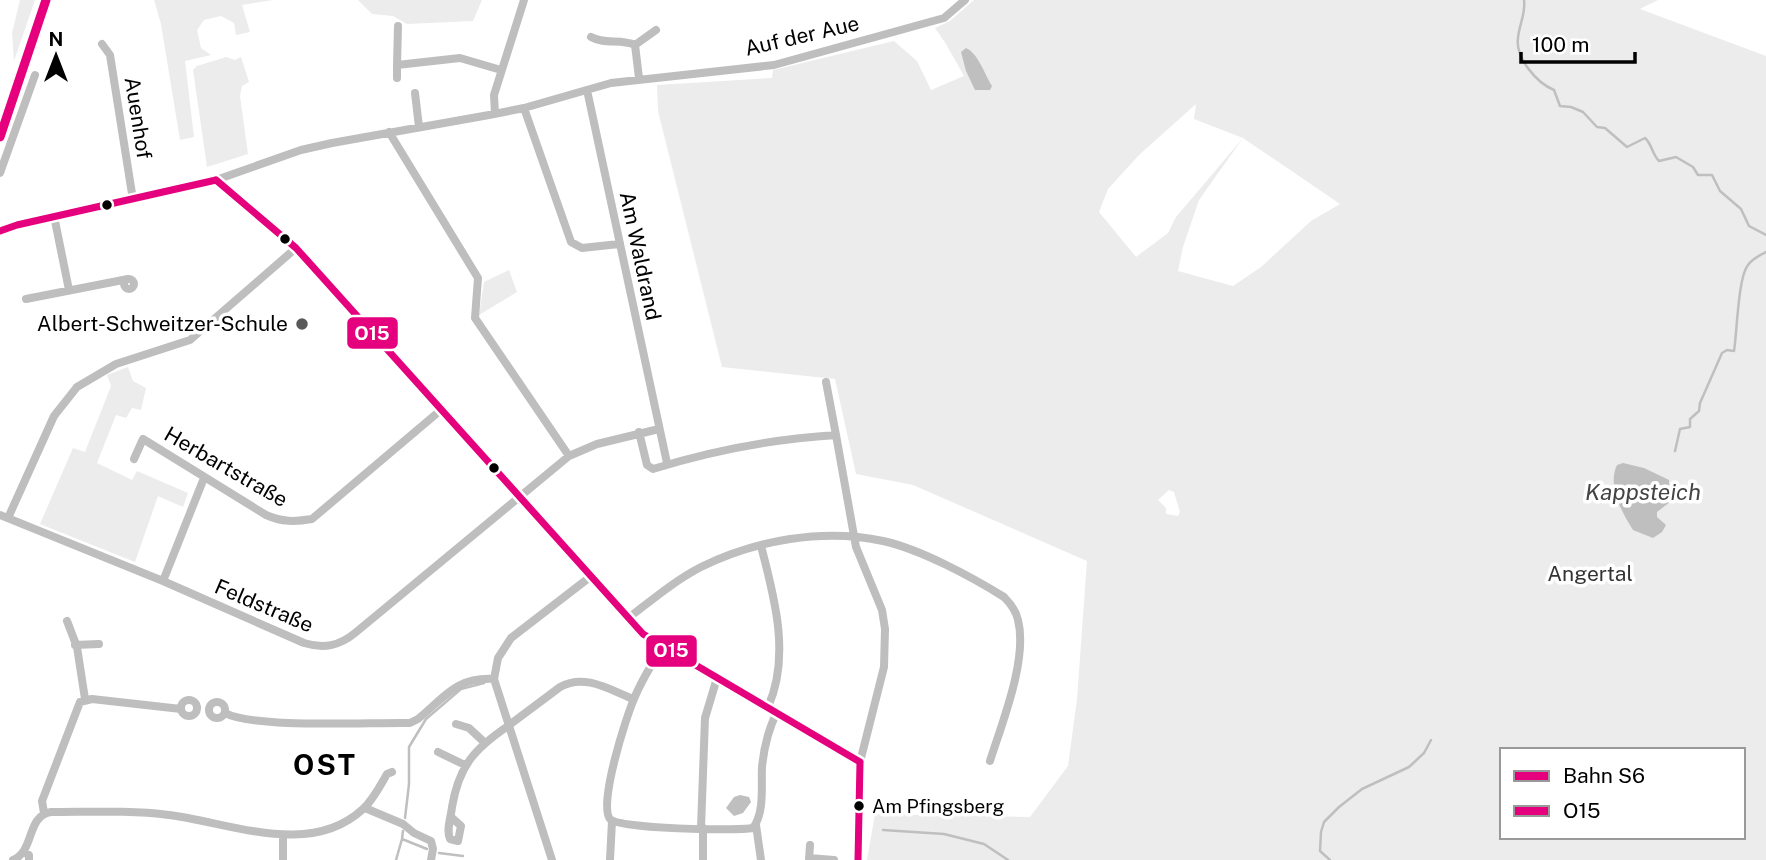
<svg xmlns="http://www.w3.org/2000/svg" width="1766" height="860" viewBox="0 0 1766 860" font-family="'Public Sans',sans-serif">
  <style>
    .green { fill: #ececec; fill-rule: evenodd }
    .water { fill: #bfbfbf }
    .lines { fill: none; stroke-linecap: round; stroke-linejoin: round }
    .stream { stroke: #bfbfbf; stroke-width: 2.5 }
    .minor { stroke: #bebebe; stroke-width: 8 }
    .bus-1-casing { stroke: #fff; stroke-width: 12 }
    .bus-1 { stroke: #e5007d; stroke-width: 7 }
    .rail-1-casing { stroke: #fff; stroke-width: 14 }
    .rail-1 { stroke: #e6007e; stroke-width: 9 }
    .bus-dot { fill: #000; stroke: #fff; stroke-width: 2.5 }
    .poi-dot { fill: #595959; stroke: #fff; stroke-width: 2.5 }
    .labels { text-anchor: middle; stroke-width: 7; stroke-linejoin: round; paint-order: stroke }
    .bus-label { font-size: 19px; fill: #000; stroke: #fff; text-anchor: start }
    .street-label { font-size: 21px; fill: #000; stroke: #fff }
    .poi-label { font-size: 21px; fill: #000; stroke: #fff; text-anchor: end }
    .park-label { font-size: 21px; fill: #333; stroke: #fff }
    .water-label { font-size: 23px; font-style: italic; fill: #444; stroke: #fff }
    .district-label { font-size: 28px; font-weight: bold; letter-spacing: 2px; fill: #000; stroke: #fff }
    .line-badge { stroke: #fff; stroke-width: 2.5 }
    .badge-label { font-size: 19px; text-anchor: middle; font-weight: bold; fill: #fff }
  </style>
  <rect width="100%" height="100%" fill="#fff"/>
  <!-- green -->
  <path class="green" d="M20 0H35L14 61 12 33Z
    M154 0H273L242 5 250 32 236 35 234 23 221 16 204 20 197 30 201 48 211 55 185 61 194 137 180 140 161 24Z
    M358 0H482L473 21 407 24 393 16 372 14Z
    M974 0H1658L1640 9 1766 56V860H867L875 814 1030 817 1068 766 1077 699 1087 561 913 485 856 474 835 379 722 367 658 111 657 85 772 78 773 70 894 41 917 61 931 90 964 76 946 44 935 28 950 21ZM1196 104 1194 119 1243 138 1176 217 1168 233 1136 257 1099 212 1108 189 1139 155ZM1243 138 1340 204 1311 221 1261 267 1233 286 1178 271 1183 247 1199 200ZM1169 490 1174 492 1180 512 1178 516 1166 514V508L1158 500ZM1502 750H1743V837H1502Z
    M226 57 235 60 241 57 249 82 242 86 240 96 248 154 207 167 193 70 197 66Z
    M509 270 517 292 479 315 484 282Z
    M128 367 133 381 146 388 141 410 132 408 126 418 116 415 97 463 132 480 137 471 188 493 183 507 158 496 135 562 40 524 73 448 85 452 111 386 107 375Z"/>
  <!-- water -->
  <path class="water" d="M966 48C978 53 985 75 992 86L990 90H975L966 71 961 52Z
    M1623 463 1644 468 1669 480 1670 502 1657 512V517L1666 525 1662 532 1653 538 1633 530C1622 513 1607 485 1617 465Z
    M740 795 749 797 751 802 743 813 734 816 726 808 734 797Z"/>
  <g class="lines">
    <!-- stream -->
    <path class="stream" d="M1524 0C1526 13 1519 25 1518 38 1515 58 1537 83 1554 90L1560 106 1571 107 1583 112 1597 127 1605 128 1627 147 1645 138C1652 144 1652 154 1659 161L1676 157 1693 167 1698 175H1712L1720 191 1741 209 1749 226 1766 235
      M1675 451 1680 429 1690 427V419L1699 411 1700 403 1722 353 1727 350 1734 351C1737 333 1738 277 1748 265 1752 259 1760 255 1766 252
      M405 818 409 784V747L426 719 461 689 484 683
      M883 830 944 834 984 844 1008 860
      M402 839 403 831
      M439 853 463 856
      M396 860 402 839 427 849
      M1330 860 1320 851 1321 832 1324 822 1339 807 1362 789 1409 767 1424 753 1431 740"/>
    <!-- minor -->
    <path class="minor" d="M591 37C605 45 621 38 635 45
      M102 44 110 55 133 200
      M397 65 398 26
      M397 78V65L460 58 501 70
      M639 78 635 45 656 30
      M587 90 667 463
      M415 93 419 127
      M524 108 571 242 582 248 619 244
      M495 114 494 95 524 0
      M389 132 478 278 475 318 569 456
      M0 173 35 75
      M216 180 296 248 643 634 860 762
      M54 216 69 290
      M0 231 17 225 216 180 301 150 332 143 489 115 524 108 611 83 774 65 944 18 965 0
      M124 284a5 5 0 1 1 10 0a5 5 0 1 1-10 0Z
      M26 299 128 279
      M826 382 836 435
      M639 432 647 465 653 469C714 450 773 439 836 435L856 547 882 610 885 629 884 667 860 762 858 860
      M134 459 143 439 266 515C282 522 295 522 312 519L442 409
      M0 515 163 581 304 643C324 649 339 646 355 633L569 456 597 444 659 429
      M8 518 54 416 77 387 116 364 190 340 296 248
      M761 546C774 596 791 656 768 707
      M163 581 204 478
      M627 619C652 600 674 581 701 567 756 540 823 528 883 541 920 549 972 577 1004 597 1010 603 1016 611 1018 620 1028 659 1002 723 990 761
      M67 621 77 647 85 699
      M75 645 99 644
      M662 647C652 664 641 681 634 699 626 717 598 805 610 819 618 829 736 831 753 828 765 812 761 785 762 767 764 747 768 730 777 712
      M181 708a8 8 0 1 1 16 0a8 8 0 1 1-16 0Z
      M209 710a8 8 0 1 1 16 0a8 8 0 1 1-16 0Z
      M225 713C255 729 370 722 410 723L418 719C445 697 456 677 494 679
      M456 724 469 728 484 742
      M438 752 465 765
      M365 808 403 824 414 833 431 841 433 849 431 860
      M44 813 42 801 80 702 92 699 181 709
      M451 817 461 826 458 841 450 839C446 830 451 817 452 807 459 766 474 749 508 726 525 713 543 700 560 687 585 673 610 690 633 699
      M756 825 761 860
      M701 828 705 718 717 678
      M24 852 29 855V860
      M809 858 834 860
      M13 860C35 851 26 816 51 812 90 812 130 810 169 815 232 823 310 858 363 809 373 800 380 786 387 774L392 772
      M283 860V835
      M552 860 494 679 498 658 511 638 590 577
      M610 860 612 821
      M703 860V828
      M809 860 810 845"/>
    <!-- bus-1 casing -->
    <g class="bus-1-casing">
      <path id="bus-1" d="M216 180 296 248 643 634 860 762
        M0 231 17 225 216 180
        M858 860 860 762"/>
    </g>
    <!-- bus-1 -->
    <use href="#bus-1" class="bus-1"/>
    <!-- rail-1 casing -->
    <g class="rail-1-casing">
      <path id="rail-1" d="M0 137 46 0"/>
    </g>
    <!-- rail-1 -->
    <use href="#rail-1" class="rail-1"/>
  </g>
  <!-- markers -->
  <g class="bus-dot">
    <circle cx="107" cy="205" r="6"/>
    <circle cx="285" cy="239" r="6"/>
    <circle cx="494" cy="468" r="6"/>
    <circle cx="859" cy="806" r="6"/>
  </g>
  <circle class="poi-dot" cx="302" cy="324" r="7"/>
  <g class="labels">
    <!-- bus labels -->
    <g class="bus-label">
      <text x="872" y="813">Am Pfingsberg</text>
    </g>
    <!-- street labels -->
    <g class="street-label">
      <text transform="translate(802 36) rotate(-13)" y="7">Auf der Aue</text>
      <text transform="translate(138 118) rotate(81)" y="7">Auenhof</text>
      <text transform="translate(640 256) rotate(78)" y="7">Am Waldrand</text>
      <text transform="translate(226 467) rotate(30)" y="7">Herbartstraße</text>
      <text transform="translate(264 606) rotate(23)" y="7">Feldstraße</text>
    </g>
    <!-- poi labels -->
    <g class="poi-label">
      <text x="288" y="331">Albert-Schweitzer-Schule</text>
    </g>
    <!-- park labels -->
    <g class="park-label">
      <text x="1590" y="581">Angertal</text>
    </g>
    <!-- water labels -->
    <g class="water-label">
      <text x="1643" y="500">Kappsteich</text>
    </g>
    <!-- district labels -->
    <g class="district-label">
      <text x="325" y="775">OST</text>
    </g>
  </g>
  <g class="line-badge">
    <rect x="346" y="316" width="53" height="34" rx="7" fill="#e5007d"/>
    <rect x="645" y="634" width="53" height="34" rx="7" fill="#e5007d"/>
  </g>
  <g class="badge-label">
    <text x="372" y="340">O15</text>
    <text x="671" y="657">O15</text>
  </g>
  <!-- legend -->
  <rect x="1500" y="748" width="245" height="91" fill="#ffffff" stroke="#999999" stroke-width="2"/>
  <rect x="1514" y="771" width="35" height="10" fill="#e6007e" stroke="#999999" stroke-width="2"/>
  <text x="1563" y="783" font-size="21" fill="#000000">Bahn S6</text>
  <rect x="1514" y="806" width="35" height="10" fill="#e5007d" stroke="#999999" stroke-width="2"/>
  <text x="1563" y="818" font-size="21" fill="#000000">O15</text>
  <!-- north arrow -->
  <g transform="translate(56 56)" stroke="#ffffff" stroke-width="5" paint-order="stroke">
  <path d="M0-5L12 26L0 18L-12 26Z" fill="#000000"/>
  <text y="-10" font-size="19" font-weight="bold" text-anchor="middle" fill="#000000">N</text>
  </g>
  <!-- scale -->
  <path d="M1521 52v10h114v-10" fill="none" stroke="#000000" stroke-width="3.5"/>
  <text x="1532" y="52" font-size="21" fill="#000000" stroke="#ffffff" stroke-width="5" paint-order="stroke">100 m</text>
</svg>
